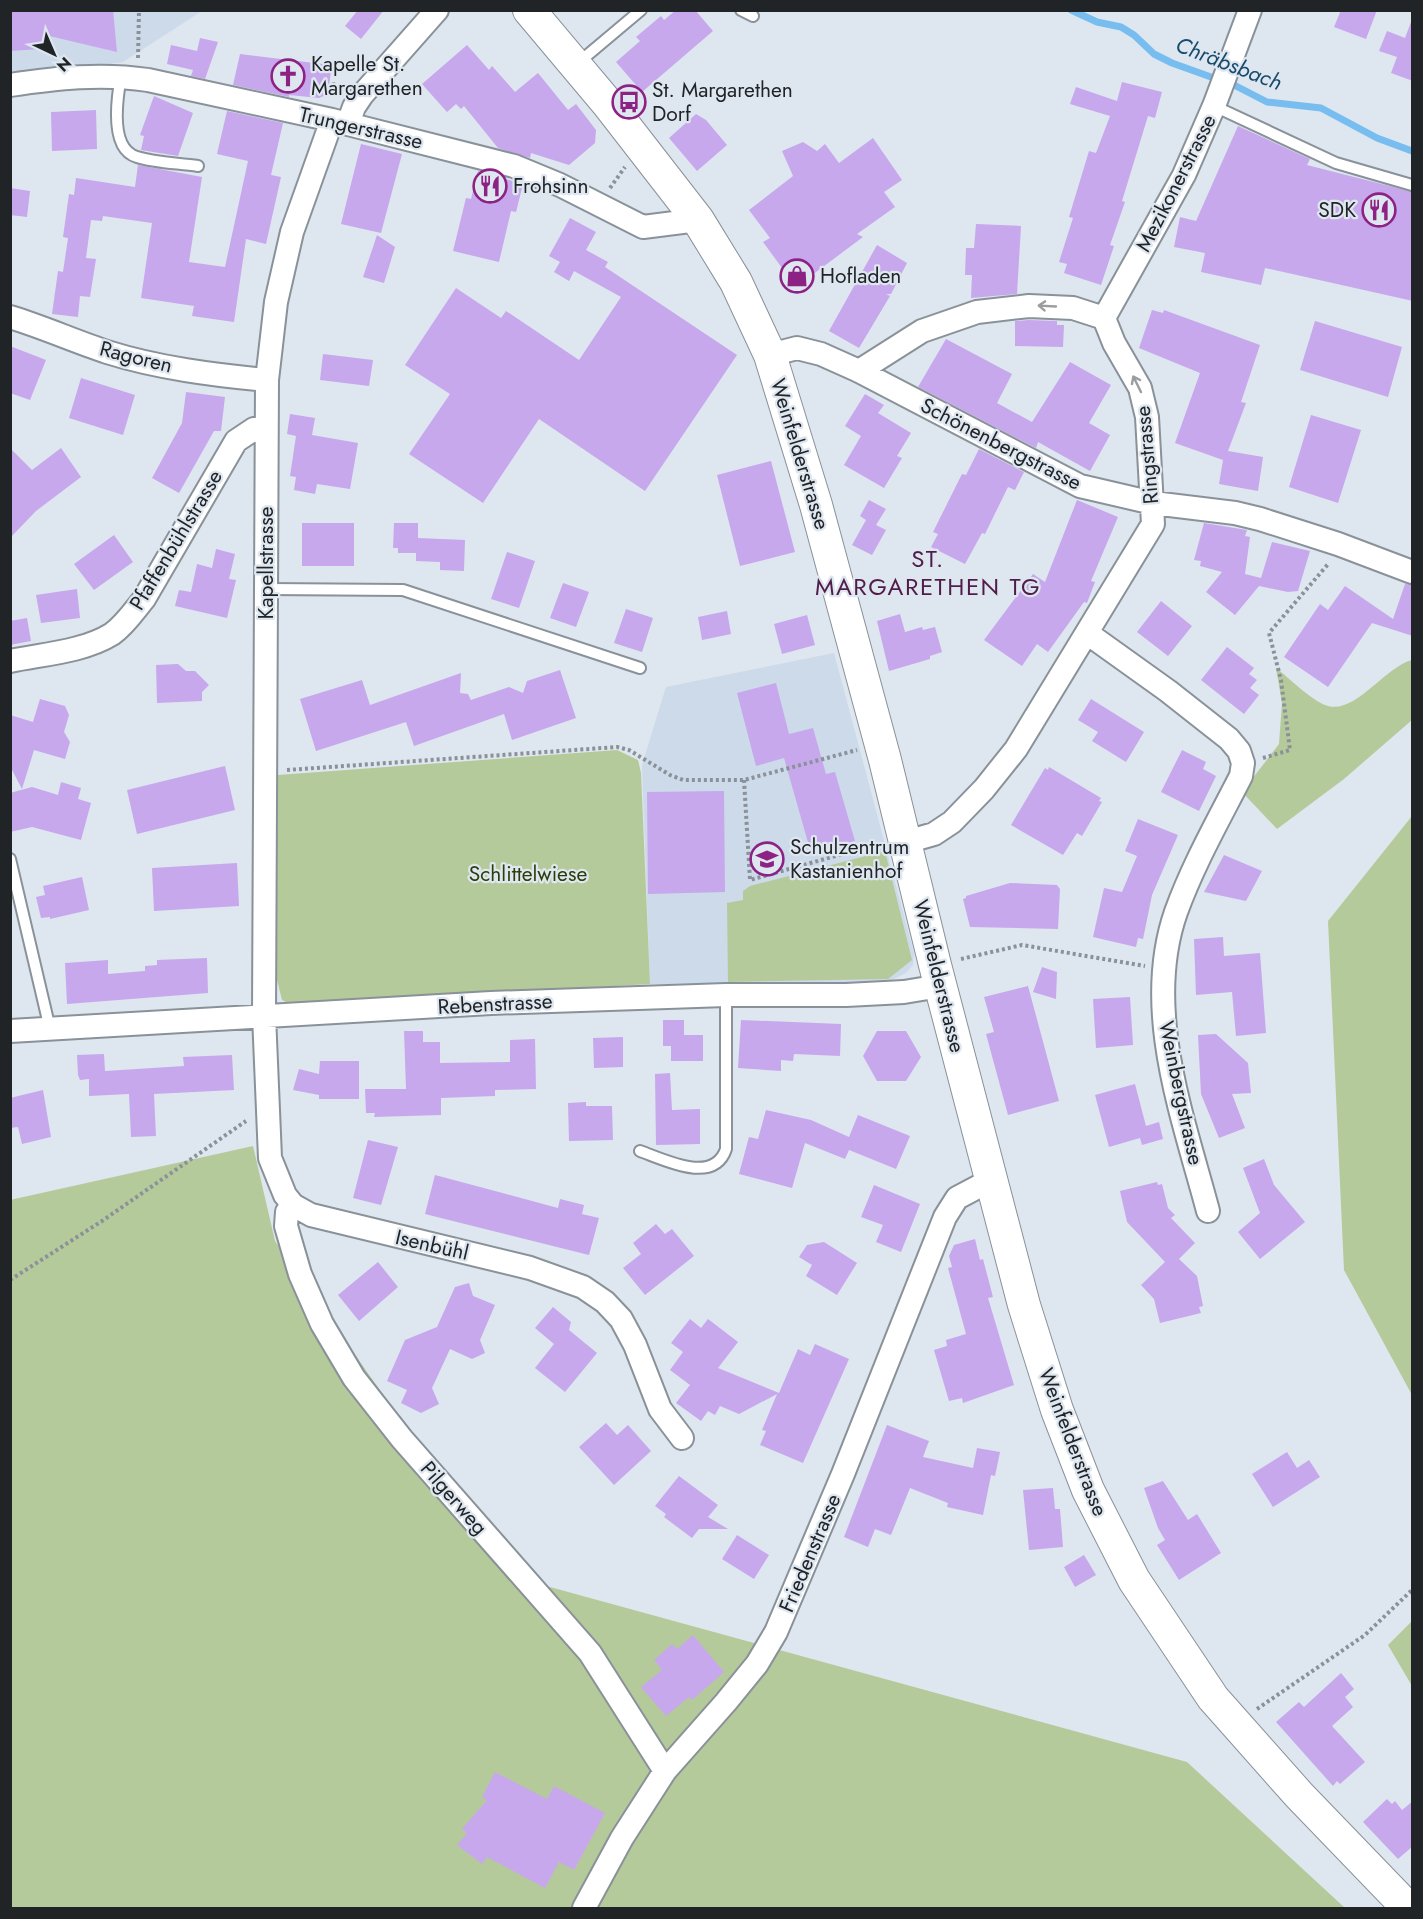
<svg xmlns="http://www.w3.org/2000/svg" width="1423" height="1919" viewBox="0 0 1423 1919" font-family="Jost,sans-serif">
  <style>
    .built { fill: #ccdae9 }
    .green { fill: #b5ca9a }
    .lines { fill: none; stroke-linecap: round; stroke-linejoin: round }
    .stream { stroke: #77bdef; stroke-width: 7 }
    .building { fill: #c7a8ed }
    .lane-casing { stroke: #899199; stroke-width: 14 }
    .street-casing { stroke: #899199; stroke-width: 26 }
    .secondary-casing { stroke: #899199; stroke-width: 34 }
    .path { stroke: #8b9198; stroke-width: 4; stroke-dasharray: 3 3; stroke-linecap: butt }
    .lane { stroke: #fff; stroke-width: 10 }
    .street { stroke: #fff; stroke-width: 22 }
    .secondary { stroke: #fff; stroke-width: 32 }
    .oneway { stroke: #9b9c9e }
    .labels { text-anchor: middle; stroke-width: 4.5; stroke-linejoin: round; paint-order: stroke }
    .poi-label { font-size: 21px; fill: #212427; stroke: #dee6ef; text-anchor: start }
    .street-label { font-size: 21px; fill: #212427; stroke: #dee6ef }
    .park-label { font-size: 21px; fill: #2c3e08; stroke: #dee6ef }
    .water-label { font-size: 22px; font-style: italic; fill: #174c6e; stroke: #dee6ef }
    .quarter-label { font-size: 24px; letter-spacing: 1.5px; fill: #501d4b; stroke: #dee6ef }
  </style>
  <rect width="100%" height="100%" fill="#dee6ef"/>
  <!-- built -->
  <path class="built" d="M10 11H202L123 62 11 78Z
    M834 653 914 953 913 965 906 973 888 982 650 984 642 765 666 687Z"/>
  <!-- green -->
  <path class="green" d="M1412 660V720L1344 779 1277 829 1242 792 1279 744 1282 703 1276 668C1289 678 1310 699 1325 705 1354 717 1384 667 1412 660Z
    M617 750 638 760 641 773 650 984 292 1005 282 1000 275 972 278 775Z
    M1412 816V1395L1344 1270 1328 921Z
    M885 851 912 960 888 979 728 982 727 903 743 900V891L750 886Z
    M253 1146 275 1241 519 1588 528 1581 1187 1762 1345 1908H11L10 1200Z
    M1412 1621V1686L1388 1645Z"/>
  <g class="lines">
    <!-- stream -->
    <path class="stream" d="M1071 10 1097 22 1121 27 1134 35 1154 54 1172 63 1236 86 1267 102 1321 108 1377 138 1412 151"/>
  </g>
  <!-- building -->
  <path class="building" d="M10 10H113L117 52 45 35 41 49 10 51Z
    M358 10H384L361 39 345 26Z
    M676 10H695L713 31 642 92 616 62 640 41 636 37 661 16 664 20Z
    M1341 10H1377L1366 39 1334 27Z
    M1411 22H1413V81L1391 73 1397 57 1379 51 1387 31 1405 38Z
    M200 38 218 42 205 79 191 76 193 70 167 64 171 45 197 51Z
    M467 45 489 70 492 66 515 92 538 73 568 110 576 104 596 130 595 143 569 165 531 153 530 158 498 148 464 106 461 109 456 104 447 112 422 84Z
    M240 54 323 64 331 71 328 94 319 98 289 95V97L233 85Z
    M1122 82 1162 92 1155 118 1148 116 1122 201 1125 202 1110 245 1114 246 1101 285 1064 273 1067 264 1059 262 1073 218 1069 217 1089 151 1096 153 1110 116 1070 104 1076 87 1117 101Z
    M154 96 193 113 178 156 141 150 144 136 140 135Z
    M96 110 97 149 52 151 51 112Z
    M227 111 283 123 271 175 281 177 266 244 246 239 234 322 192 316 194 306 141 298 152 223 103 216 102 221 91 220 86 258 96 259 90 297 80 296 78 317 52 314 58 271 63 272 68 238 63 237 69 194 74 195 76 178 135 187 138 165 202 177 189 262 225 267 248 161 217 154Z
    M696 114 706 120 727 145 697 171 669 138Z
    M1238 126 1310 159 1307 165 1413 192V301L1265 268 1261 285 1201 272 1205 253 1174 247 1180 217 1196 221Z
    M873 138 902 180 884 192 895 207 857 234 863 237 796 287 763 242 770 238 749 210 793 176 782 151 803 142 817 151 825 144 839 163Z
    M361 144 402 154 381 233 341 224Z
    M478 171 523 184 516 212 511 211 499 262 453 251 466 198 471 199Z
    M10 188 30 191 27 217 10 215Z
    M570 218 596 232 586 250 608 262 605 267 737 355 645 491 539 419 483 503 409 454 450 394 405 365 456 288 501 318 506 311 579 360 621 297 574 271 569 281 554 272 560 262 549 256Z
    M976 224 1021 226 1017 294 971 298 972 275H965L966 248H974Z
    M377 235 395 247 384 283 363 277Z
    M877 245 907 263 891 294H886L890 296 859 348 829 331Z
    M1152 310 1163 313 1164 310 1260 345 1241 402 1246 403 1228 451 1263 457 1258 491 1219 484 1223 460 1175 443 1200 373 1139 348Z
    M1029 320 1057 321V325H1064L1063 347 1015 346V321Z
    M1315 321 1402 347 1388 397 1300 370Z
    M946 339 1012 374 997 403 1032 422 1070 362 1111 385 1089 423 1110 435 1090 471 1038 442 1036 448 918 387Z
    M10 346 46 360 30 400 10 393Z
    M323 354 373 360 369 386 320 380Z
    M81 378 135 395 123 435 69 418Z
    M186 392 225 397 221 431H214L179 493 152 478 182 423Z
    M865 394 884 405 878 413 911 433 897 456 902 458 884 488 844 465 861 436 845 426Z
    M290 414 315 418 312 435 358 443 350 489 317 484 315 494 294 490 296 477 290 476 296 436 287 434Z
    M1311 415 1361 430 1338 503 1289 487Z
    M10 448 32 470 61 448 81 477 36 511 10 538Z
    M979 449 1024 472 1015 490 1008 487 985 534 982 533 965 564 931 547 938 534 933 532 962 474 966 475Z
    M771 461 795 552 740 566 717 475Z
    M869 500 886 509 876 525 886 530 872 555 852 545 866 520 860 516Z
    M1077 500 1118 517 1091 581 1095 582 1087 603 1084 602 1048 652 1037 644 1022 666 984 640 1033 574 1045 582Z
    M302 523H354V566H302Z
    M394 523H418V538L465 540 464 571 440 570V562L416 561V553H398V548H393Z
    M1204 523 1247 530 1245 536 1250 537 1245 574 1261 578 1272 542 1310 551 1298 591 1288 592 1259 586 1235 615 1206 592 1222 572 1200 566 1201 561 1194 560Z
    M114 535 133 562 94 590 74 564Z
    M216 549 235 554 229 579 236 580 227 618 175 606 179 590 191 592 197 564 212 568Z
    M507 552 535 561 519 608 491 599Z
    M563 583 589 592 576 627 550 618Z
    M1405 584 1413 585V636L1372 623 1328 687 1284 657 1320 604 1328 610 1345 586 1393 619Z
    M77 589 80 618 41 623 36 595Z
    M1161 601 1192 626 1168 656 1137 632Z
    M626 609 653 618 642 652 614 643Z
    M727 611 731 634 702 640 698 617Z
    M900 614 905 632 922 627 923 630 935 627 942 652 930 656V659L889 671 877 621Z
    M807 615 815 645 782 654 774 624Z
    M27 618 31 641 10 645V621Z
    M1227 647 1254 668 1249 674 1257 680 1250 688 1259 695 1244 714 1201 680Z
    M178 664 186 671H195L209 685 202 692V701L157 703 156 665Z
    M560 670 576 718 512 740 504 714 414 746 406 722 316 751 300 699 362 680 370 705 461 673 460 693 468 694 471 700 509 687 523 693 527 681Z
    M776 683 789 734 813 728 826 774 835 772 855 841 811 853 784 758 756 766 737 693Z
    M40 699 65 706 69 715 64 732 70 742 65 759 34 750 22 789 10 766V715L33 722Z
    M1091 699 1144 732 1126 762 1092 741 1098 732 1078 720Z
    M1182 750 1206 762 1203 769 1216 776 1199 811 1161 792Z
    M225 766 235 810 137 834 127 790Z
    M1049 767 1101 798 1099 801 1102 802 1082 836 1077 833 1063 855 1011 825 1045 768 1048 770Z
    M61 782 81 788 78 799 91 803 81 840 32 827 10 832V793L32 787 58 795Z
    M724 791 725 892 648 894 647 792Z
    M1138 819 1178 835 1152 895 1143 939 1138 938 1136 947 1093 937 1104 888 1122 892 1137 856 1125 851Z
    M1224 855 1262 871 1246 901 1204 892Z
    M237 863 239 906 154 911 152 868Z
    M82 877 89 910 50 919V917L41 918 36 897 45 895 43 886Z
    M1010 883 1057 885 1060 889 1058 929 970 927 963 899 966 898V896Z
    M1223 937 1224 956 1260 953 1266 1033 1236 1036 1232 992 1196 995 1194 939Z
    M207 958 208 993 67 1004 65 963 108 960V974L145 971V966L157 965V960Z
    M1042 967 1057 972 1056 999 1033 992Z
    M1028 986 1059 1101 1008 1115 986 1034 994 1032 984 997Z
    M1130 997 1133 1045 1096 1048 1093 999Z
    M663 1020H684V1035H703V1061H671V1046H663Z
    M741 1020 841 1024 840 1056 794 1054 793 1061 781 1060V1071L738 1068Z
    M404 1031H423V1042H440V1063L510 1062V1040L535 1039 536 1089 495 1090V1096L441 1098V1115L374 1117 375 1113H366L365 1089H406Z
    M877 1031H906L921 1057 906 1081H877L863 1056Z
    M1216 1034 1248 1063 1251 1093 1232 1094 1245 1128 1219 1138 1201 1094 1198 1035Z
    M623 1037V1067L594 1068 593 1038Z
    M104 1054 105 1071 184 1066 183 1057 232 1055 234 1090 154 1094 156 1136 131 1137 129 1094 89 1096V1079L80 1080 78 1075 77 1055Z
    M320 1061H359V1099H319V1095L293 1090 299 1069 319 1074Z
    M670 1073 672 1110 700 1109V1144L656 1145 655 1074Z
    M1135 1084 1146 1126 1159 1122 1163 1139 1142 1145 1140 1138 1109 1147 1095 1095Z
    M43 1090 51 1137 22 1144 18 1127 10 1128V1098Z
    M586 1102V1106H612L613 1140 569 1141 568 1103Z
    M766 1110 811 1120 849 1137 858 1115 910 1136 896 1169 849 1150 845 1159 805 1143 792 1188 739 1174 749 1137 758 1139Z
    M368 1140 398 1147 381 1205 353 1198Z
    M1264 1159 1274 1185 1305 1222 1260 1259 1238 1232 1260 1213 1243 1168Z
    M435 1175 558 1208 560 1199 584 1205 582 1214 599 1218 589 1255 425 1214Z
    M1157 1182 1158 1185 1162 1184 1168 1208 1175 1215 1171 1218 1195 1243 1179 1259 1197 1276 1203 1306 1199 1307 1201 1313 1160 1323 1154 1299 1141 1285 1165 1262 1127 1222 1120 1191Z
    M874 1185 920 1204 901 1252 876 1242 883 1225 861 1217Z
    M656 1224 665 1234 672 1229 694 1256 645 1295 623 1268 641 1254 633 1243Z
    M975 1239 980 1260 983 1259 993 1297 988 1298 1014 1385 963 1403 962 1398 949 1401 934 1350 947 1346 946 1340 966 1334 948 1268 952 1267 949 1256 954 1245Z
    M824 1242 857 1263 837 1295 806 1276 812 1265 799 1257 807 1245Z
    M378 1262 398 1287 359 1321 338 1295Z
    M469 1283 473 1296 495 1305 480 1340 485 1353 472 1359 450 1349 432 1388 439 1404 421 1413 401 1403 407 1390 387 1381 405 1340 437 1327 455 1287Z
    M553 1307 571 1322 569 1330 597 1353 565 1392 535 1368 554 1344 535 1328Z
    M690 1319 701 1328 708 1319 738 1342 718 1368 779 1393 798 1349 810 1355 815 1344 849 1359 803 1463 760 1445 766 1431 762 1430 777 1394 739 1414 720 1406 715 1415 708 1411 701 1421 676 1403 690 1385 670 1370 683 1352 671 1343Z
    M606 1423 617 1435 628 1425 651 1451 614 1485 579 1447Z
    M887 1425 929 1441 923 1457 973 1468 977 1448 1000 1452 995 1476 991 1475 983 1515 947 1507 948 1503 910 1488 891 1535 875 1529 868 1547 844 1537Z
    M1287 1452 1297 1468 1309 1460 1320 1477 1273 1507 1252 1474Z
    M679 1476 718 1505 708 1517 728 1529H699L692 1538 664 1517 666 1514 655 1506Z
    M1163 1481 1188 1520 1197 1514 1221 1553 1179 1580 1157 1545 1165 1540 1158 1528 1144 1488Z
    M1053 1488 1055 1509H1060L1063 1547 1029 1550 1023 1490Z
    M737 1535 769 1555 754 1579 722 1559Z
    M1084 1555 1096 1575 1075 1587 1064 1567Z
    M693 1635 724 1672 692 1700 689 1697 666 1716 641 1687 662 1670 654 1660 672 1644 677 1649Z
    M1341 1673 1354 1689 1345 1697 1353 1707 1332 1726 1365 1762 1340 1784 1337 1781 1333 1786 1276 1722 1299 1702 1304 1707Z
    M495 1772 547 1799 554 1786 605 1813 574 1870 559 1862 545 1888 487 1857 482 1864 457 1845 467 1833 462 1829 487 1800 482 1797Z
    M1387 1799 1392 1804 1395 1801 1402 1810 1413 1801V1846L1398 1859 1363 1822Z"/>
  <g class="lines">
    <!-- lane casing -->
    <g class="lane-casing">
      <path id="lane" d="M741 10 753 16
        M578 63 641 10
        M121 76C117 98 109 149 137 157 156 163 178 163 198 166
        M1214 106 1336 163 1412 185
        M267 589 403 590 640 668
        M10 859 50 1029
        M640 1151C665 1160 714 1185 726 1149V995"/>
    </g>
    <!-- street casing -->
    <g class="street-casing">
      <path id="street" d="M10 85C57 78 101 73 148 80L332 120 514 166 560 185 643 227 698 220
        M332 120 292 232 276 302 267 380 264 1015 270 1158 285 1195 293 1205 311 1215 530 1268 583 1287 605 1302 621 1319 635 1345 660 1409 682 1438
        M348 124 354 107 362 95 437 10
        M10 317C43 327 74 341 107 352 158 368 213 375 267 380
        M1104 318 1184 175 1214 106 1250 10
        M770 355 797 348 821 354 859 371 1080 486 1153 503 1235 513 1260 519 1338 544 1412 572
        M859 371 922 331 977 312 1029 306 1073 308 1104 318
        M1087 633 1168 691 1229 739 1239 751 1243 763 1241 776C1218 821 1193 865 1176 912 1142 1009 1183 1117 1208 1211
        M10 661C43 654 83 652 112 634 125 625 134 611 144 599L236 441 254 429 265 428
        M906 842 934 834 952 822 984 789 1016 749 1153 524 1147 417 1140 388 1114 343 1104 318
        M10 1031 491 1003 726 995H846L904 992 940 986
        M293 1205 287 1212 286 1226 300 1274 322 1324 354 1378 402 1439 590 1653 665 1771
        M584 1908 622 1838 665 1771 726 1702 757 1664 776 1632 843 1474 945 1217 957 1198 991 1180"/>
    </g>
    <!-- secondary casing -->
    <g class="secondary-casing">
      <path id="secondary" d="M529 10 608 104 698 220 736 282 770 355 816 505 885 760 935 965 1024 1305 1057 1410 1088 1490 1134 1580 1213 1698 1299 1795 1408 1908"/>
    </g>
    <!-- path -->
    <path class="path" d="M138 58 139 10
      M332 84 343 86
      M610 188 625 167
      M1263 758 1290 750 1281 680 1269 633 1329 563
      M287 770 617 747 629 750 670 775 683 780H744L857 750
      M744 780 750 880 878 844
      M961 959 1022 945 1145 966
      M10 1280 102 1221 246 1121
      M1257 1709 1365 1635 1412 1590"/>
    <!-- lane -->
    <use href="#lane" class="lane"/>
    <!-- street -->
    <use href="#street" class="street"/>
    <!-- secondary -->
    <use href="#secondary" class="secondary"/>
  </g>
  <!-- one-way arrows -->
  <defs><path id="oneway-shaft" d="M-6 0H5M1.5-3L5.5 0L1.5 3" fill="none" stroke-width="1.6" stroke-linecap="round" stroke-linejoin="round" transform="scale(1.5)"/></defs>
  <g class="oneway">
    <use href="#oneway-shaft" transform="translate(1047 306) rotate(-177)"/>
    <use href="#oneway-shaft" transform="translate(1137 384) rotate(-116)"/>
  </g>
  <!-- icons -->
  <defs>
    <g id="church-ring" transform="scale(1.725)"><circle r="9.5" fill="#dee6ef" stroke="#8d2285" stroke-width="1.5"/><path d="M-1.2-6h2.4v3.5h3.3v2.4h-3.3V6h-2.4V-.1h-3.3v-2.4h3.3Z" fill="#8d2285"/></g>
    <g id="bus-ring" transform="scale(1.725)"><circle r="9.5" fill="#dee6ef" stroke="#8d2285" stroke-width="1.5"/><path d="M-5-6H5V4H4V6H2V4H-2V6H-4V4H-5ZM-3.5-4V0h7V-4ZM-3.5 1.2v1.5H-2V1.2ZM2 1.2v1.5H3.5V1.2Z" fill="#8d2285"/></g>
    <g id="restaurant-ring" transform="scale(1.725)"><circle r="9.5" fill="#dee6ef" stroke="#8d2285" stroke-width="1.5"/><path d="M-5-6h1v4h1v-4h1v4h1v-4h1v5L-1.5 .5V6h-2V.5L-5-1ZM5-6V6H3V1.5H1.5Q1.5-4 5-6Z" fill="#8d2285"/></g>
    <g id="shop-ring" transform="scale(1.725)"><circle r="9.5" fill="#dee6ef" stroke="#8d2285" stroke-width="1.5"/><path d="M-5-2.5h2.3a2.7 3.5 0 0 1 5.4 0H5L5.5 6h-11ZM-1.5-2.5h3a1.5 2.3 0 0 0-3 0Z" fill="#8d2285"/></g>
    <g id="school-ring" transform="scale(1.725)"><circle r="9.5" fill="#dee6ef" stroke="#8d2285" stroke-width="1.5"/><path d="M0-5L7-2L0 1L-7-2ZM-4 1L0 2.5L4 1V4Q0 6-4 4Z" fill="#8d2285"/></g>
  </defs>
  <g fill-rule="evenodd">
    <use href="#church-ring" x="288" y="76"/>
    <use href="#bus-ring" x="629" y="102"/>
    <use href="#restaurant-ring" x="490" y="186"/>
    <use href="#restaurant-ring" x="1379" y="210"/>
    <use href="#shop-ring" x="797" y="276"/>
    <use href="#school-ring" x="767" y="859"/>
  </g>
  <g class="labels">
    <!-- poi labels -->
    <g class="poi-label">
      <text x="311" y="71">Kapelle St.<tspan x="311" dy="24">Margarethen</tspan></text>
      <text x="652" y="97">St. Margarethen<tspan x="652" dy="24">Dorf</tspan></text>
      <text x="513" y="193">Frohsinn</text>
      <text x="1356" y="217" text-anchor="end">SDK</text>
      <text x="820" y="283">Hofladen</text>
      <text x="790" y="854">Schulzentrum<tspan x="790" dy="24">Kastanienhof</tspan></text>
    </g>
    <!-- street labels -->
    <g class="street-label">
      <text transform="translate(361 128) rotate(13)" y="7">Trungerstrasse</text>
      <text transform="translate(1176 183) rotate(-63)" y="7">Mezikonerstrasse</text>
      <text transform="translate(136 357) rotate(14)" y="7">Ragoren</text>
      <text transform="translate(1001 444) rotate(27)" y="7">Schönenbergstrasse</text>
      <text transform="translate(800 454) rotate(73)" y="7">Weinfelderstrasse</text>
      <text transform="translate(1147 455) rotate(-95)" y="7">Ringstrasse</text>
      <text transform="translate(176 540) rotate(-59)" y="7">Pfaffenbühlstrasse</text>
      <text transform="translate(266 563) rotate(-90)" y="7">Kapellstrasse</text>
      <text transform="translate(939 976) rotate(76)" y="7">Weinfelderstrasse</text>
      <text transform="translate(495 1004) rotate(-3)" y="7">Rebenstrasse</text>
      <text transform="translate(1181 1093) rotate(78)" y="7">Weinbergstrasse</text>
      <text transform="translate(432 1245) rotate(13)" y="7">Isenbühl</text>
      <text transform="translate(1073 1442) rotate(69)" y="7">Weinfelderstrasse</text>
      <text transform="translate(454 1498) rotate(49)" y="7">Pilgerweg</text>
      <text transform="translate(810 1553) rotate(-67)" y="7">Friedenstrasse</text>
    </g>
    <!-- park labels -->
    <g class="park-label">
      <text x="528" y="881">Schlittelwiese</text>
    </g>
    <!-- water labels -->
    <g class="water-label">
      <text transform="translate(1229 63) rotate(21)" y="8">Chräbsbach</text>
    </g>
    <!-- quarter labels -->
    <g class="quarter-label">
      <text x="928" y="567">ST.<tspan x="928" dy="28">MARGARETHEN TG</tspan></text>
    </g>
  </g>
  <!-- border -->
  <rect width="1423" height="1919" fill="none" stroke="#212427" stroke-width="24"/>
  <!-- north arrow -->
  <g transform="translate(54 54) rotate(136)" stroke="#dee6ef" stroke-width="4.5" paint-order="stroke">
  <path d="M0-4.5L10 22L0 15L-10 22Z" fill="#212427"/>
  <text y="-9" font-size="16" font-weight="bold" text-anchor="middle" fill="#212427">N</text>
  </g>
</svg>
